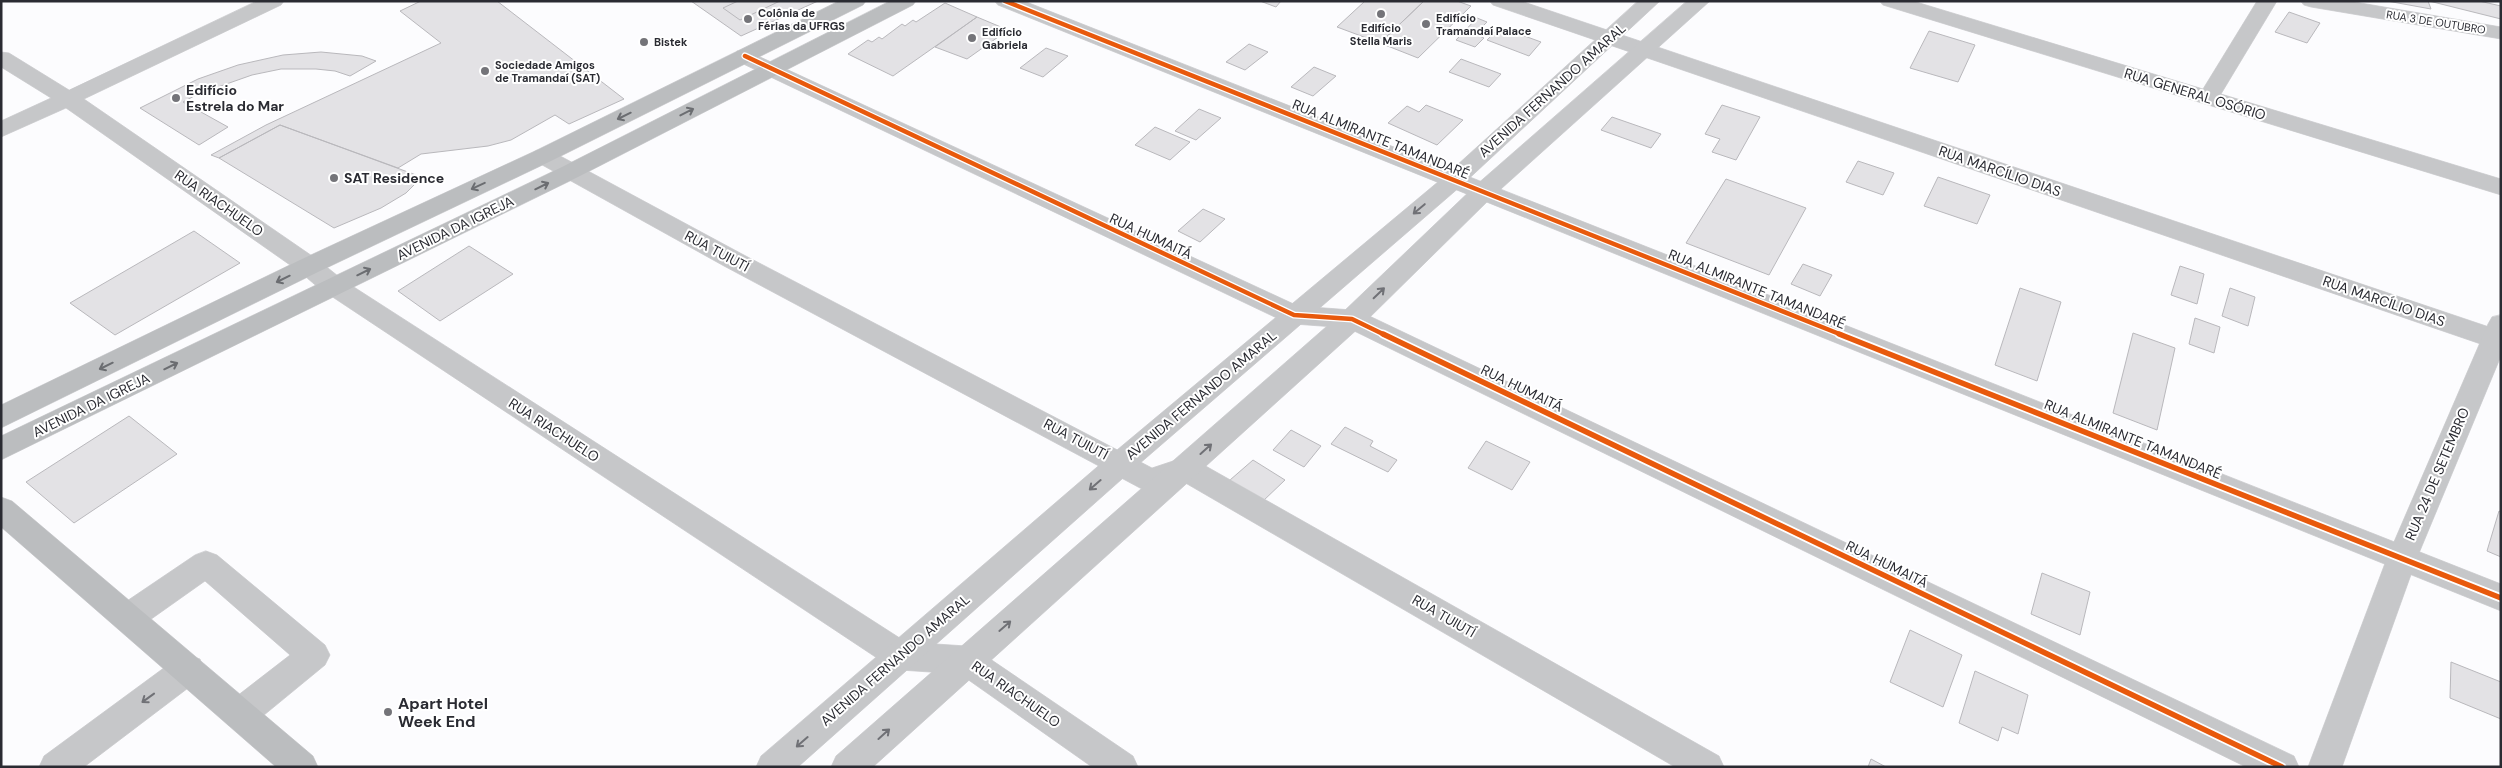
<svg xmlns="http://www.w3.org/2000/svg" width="2502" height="768" viewBox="0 0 2502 768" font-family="'DM Sans',sans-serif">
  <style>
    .building { fill: #e3e2e5; stroke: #b9b8bc }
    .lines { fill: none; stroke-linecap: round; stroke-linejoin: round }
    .minor-casing { stroke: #d6d6d9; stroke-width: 1 }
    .tertiary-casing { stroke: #d6d6d9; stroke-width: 1 }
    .secondary-casing { stroke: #d6d6d9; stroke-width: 1 }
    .minor { fill: #c6c7c9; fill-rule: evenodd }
    .tertiary { fill: #c6c7c9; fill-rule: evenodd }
    .secondary { fill: #bbbdbf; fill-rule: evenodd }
    .cycleway-far1-casing { stroke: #fff; stroke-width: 7 }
    .cycleway-casing { stroke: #fff; stroke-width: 9 }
    .cycleway-far1 { stroke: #e8590c; stroke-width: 4.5 }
    .cycleway { stroke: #e8590c; stroke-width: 5.5 }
    .oneway { stroke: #6b6d71 }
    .oneway2 { stroke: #707176 }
    .poi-dot { fill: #747479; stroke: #fff; stroke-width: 2 }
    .labels { text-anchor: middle; stroke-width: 4; stroke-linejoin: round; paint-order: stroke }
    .far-poi-label { font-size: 11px; font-weight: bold; fill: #2a2b32; stroke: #fff; text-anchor: start }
    .far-street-label { font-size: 11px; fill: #2a2b32; stroke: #fff }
    .poi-label { font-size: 14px; font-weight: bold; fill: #2a2b32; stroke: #fff; text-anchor: start }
    .street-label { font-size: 14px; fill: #2a2b32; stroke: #fff }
    .near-poi-label { font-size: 16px; font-weight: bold; fill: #2a2b32; stroke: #fff; text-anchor: start }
  </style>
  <rect width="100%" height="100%" fill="#fcfcfe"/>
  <!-- building -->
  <path class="building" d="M421 1H497L624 99 569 124 555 115 511 140 488 146 421 154 398 168 280 125 219 158 211 155 266 125 441 43 400 11Z
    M691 1H818L741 36Z
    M738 1H780L740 20 723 8Z
    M1260 1H1281L1276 7Z
    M1365 1H1424L1380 43 1337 27Z
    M1424 1H1457L1471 6 1418 58 1380 43Z
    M2387 1H2428L2431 9Z
    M2429 1H2479L2501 6V19Z
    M945 3 977 17 893 76 848 54 868 40 872 42 879 37 882 39 902 24 905 26 913 20 916 22Z
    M2289 12 2320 23 2307 43 2275 32Z
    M977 17 1008 30 967 59 935 47Z
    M1477 18 1487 22 1475 34 1484 38 1475 47 1456 40Z
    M1500 27 1541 42 1529 56 1487 40Z
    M1929 31 1975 45 1958 82 1910 68Z
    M1249 44 1268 52 1245 70 1226 62Z
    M1046 48 1068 56 1043 77 1020 68Z
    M321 52 362 56 376 61 350 76 335 71 316 69H281L252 75 198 94 183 102 228 127 199 145 140 108 198 79 238 65 283 55Z
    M1461 59 1501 74 1489 87 1449 72Z
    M1314 67 1336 76 1313 96 1291 87Z
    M1426 105 1463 120 1437 145 1388 123 1407 106 1419 112Z
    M1722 105 1760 117 1736 160 1712 152 1720 139 1705 134Z
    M1199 109 1221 118 1196 140 1175 131Z
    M1612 117 1661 134 1651 148 1601 130Z
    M280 125 416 175 417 182 406 193 381 208 334 228 219 158Z
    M1155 127 1190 142 1170 160 1135 145Z
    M1858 161 1894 173 1883 195 1846 182Z
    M1938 177 1990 195 1977 224 1924 206Z
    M1726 179 1806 208 1769 275 1686 243Z
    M1203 209 1225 219 1200 242 1178 231Z
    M194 231 240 263 115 335 70 303Z
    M469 246 513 274 440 321 398 291Z
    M1803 264 1832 275 1820 296 1791 284Z
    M2180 266 2204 274 2197 304 2171 295Z
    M2020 288 2061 302 2037 381 1995 365Z
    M2230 288 2255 297 2248 326 2222 316Z
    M2195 318 2220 327 2214 353 2189 344Z
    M2133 333 2175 348 2157 430 2113 413Z
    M129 416 177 454 74 523 26 482Z
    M1345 427 1373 441 1370 446 1397 460 1388 472 1331 444Z
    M1291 430 1321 446 1304 467 1273 450Z
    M1486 441 1530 462 1512 490 1468 468Z
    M1253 460 1285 480 1262 502 1230 480Z
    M2499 511 2501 512V557L2487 551Z
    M2042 573 2090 592 2080 635 2031 614Z
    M1910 630 1962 655 1943 707 1890 682Z
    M2451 662 2501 682V719L2450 698Z
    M1975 671 2028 695 2018 734 2002 727 1998 741 1959 723Z
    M1871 759 1886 767H1868Z"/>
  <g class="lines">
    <!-- minor casing -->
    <g class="minor-casing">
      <path id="minor" d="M995 1H1024L2501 584V611L998 5Z
        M1490 1H1521L2501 331V351L1493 5Z
        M1880 1H1913L2203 89 2257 1H2277L2221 94 2501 179V195L1883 5Z
        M745 50 1298 306 1352 310 1361 312 2294 756 2299 767H2246L1348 328 1294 324 1285 322 737 61 734 56 737 51Z
        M543 149 551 151 742 254 1152 468 1185 457 1195 460 1719 756 1724 767H1675L1182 481 1150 492 1140 488 724 266 535 161 531 156 535 151Z
        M334 277 343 280 906 642 966 646 977 650 1133 756 1138 767H1092L960 674 900 670 889 666 325 292 321 286 325 280Z
        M206 551 217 555 325 645 330 655 325 665 252 725 240 729 228 725 223 714 228 703 290 655 205 581 140 627 129 631 118 627 113 617 118 607 195 555Z
        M188 655 200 659 204 669 200 679 84 767H39L44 756 176 659Z"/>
    </g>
    <!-- tertiary casing -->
    <g class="tertiary-casing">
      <path id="tertiary" d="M257 1H284L281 5 84 99 318 260 343 280 347 286 343 292C325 298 314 283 300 272L66 108 1 137V121L51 98 1 67V52L9 53 69 90Z
        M1638 1H1660L1461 186 1131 471 798 767H756L761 756 1111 455 1445 176Z
        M1687 1H1710L1491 198 1361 326 873 767H831L836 756 1343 312 1475 186Z
        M2301 1H2349L2501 27V39L2311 7 2304 5Z
        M2501 315V356L2417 558 2342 767H2308L2387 558 2488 324 2492 317Z"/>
    </g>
    <!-- secondary casing -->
    <g class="secondary-casing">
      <path id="secondary" d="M839 1H866L863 5 551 161 318 272 1 428V405L300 260 535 151Z
        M890 1H916L913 5 578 177 1 460V436L562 167Z
        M1 497 12 501 313 756 318 767H276L1 527Z"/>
    </g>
    <!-- minor -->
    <use href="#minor" class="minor"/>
    <!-- tertiary -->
    <use href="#tertiary" class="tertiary"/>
    <!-- secondary -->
    <use href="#secondary" class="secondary"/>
    <!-- cycleway-far1 casing -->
    <g class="cycleway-far1-casing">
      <path id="cycleway-far1" d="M1005 1 1842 335
        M745 56 1294 315 1352 319 1385 335"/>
    </g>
    <!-- cycleway casing -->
    <g class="cycleway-casing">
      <path id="cycleway" d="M1383 334 2282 767
        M1839 334 2501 598"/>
    </g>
    <!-- cycleway-far1 -->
    <use href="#cycleway-far1" class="cycleway-far1"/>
    <!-- cycleway -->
    <use href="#cycleway" class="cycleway"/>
  </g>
  <!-- one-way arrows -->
  <defs><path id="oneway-shaft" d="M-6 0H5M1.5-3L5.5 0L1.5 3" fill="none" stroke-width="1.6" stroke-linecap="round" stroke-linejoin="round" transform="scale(1.25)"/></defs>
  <g class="oneway">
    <use href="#oneway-shaft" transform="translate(687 112) rotate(-27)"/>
    <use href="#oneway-shaft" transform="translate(624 116) rotate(154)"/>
    <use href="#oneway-shaft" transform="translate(478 186) rotate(155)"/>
    <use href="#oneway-shaft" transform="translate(542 186) rotate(-26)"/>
    <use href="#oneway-shaft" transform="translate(364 272) rotate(-26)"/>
    <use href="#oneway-shaft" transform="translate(283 279) rotate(154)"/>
    <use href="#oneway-shaft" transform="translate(106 366) rotate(154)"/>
    <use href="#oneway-shaft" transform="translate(171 366) rotate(-26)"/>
  </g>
  <g class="oneway2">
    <use href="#oneway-shaft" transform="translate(1419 209) rotate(140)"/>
    <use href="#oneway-shaft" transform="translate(1379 293) rotate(-44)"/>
    <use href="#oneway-shaft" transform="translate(1206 449) rotate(-42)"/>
    <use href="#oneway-shaft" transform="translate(1095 485) rotate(139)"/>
    <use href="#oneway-shaft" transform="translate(1005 626) rotate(-41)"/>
    <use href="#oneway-shaft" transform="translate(148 698) rotate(144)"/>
    <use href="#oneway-shaft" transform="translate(884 734) rotate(-42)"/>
    <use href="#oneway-shaft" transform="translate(802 742) rotate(139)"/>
  </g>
  <!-- markers -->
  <g class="poi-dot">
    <circle cx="1381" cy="14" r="5"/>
    <circle cx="748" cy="19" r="5"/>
    <circle cx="1426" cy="24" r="5"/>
    <circle cx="972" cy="38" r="5"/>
    <circle cx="644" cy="42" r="5"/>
    <circle cx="485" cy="71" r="5"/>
    <circle cx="176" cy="98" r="5"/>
    <circle cx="334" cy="178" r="5"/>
    <circle cx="388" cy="712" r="5"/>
  </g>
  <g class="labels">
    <!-- far-poi labels -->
    <g class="far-poi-label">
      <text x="758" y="17">Colônia de<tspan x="758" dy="13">Férias da UFRGS</tspan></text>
      <text x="1436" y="22">Edifício<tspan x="1436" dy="13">Tramandaí Palace</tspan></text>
      <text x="1381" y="32" text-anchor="middle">Edifício<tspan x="1381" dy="13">Stella Maris</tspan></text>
      <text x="982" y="36">Edifício<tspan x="982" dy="13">Gabriela</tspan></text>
      <text x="654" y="46">Bistek</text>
      <text x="495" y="69">Sociedade Amigos<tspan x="495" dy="13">de Tramandaí (SAT)</tspan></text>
    </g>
    <!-- far-street labels -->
    <g class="far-street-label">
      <text transform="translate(2436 22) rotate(9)" y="4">RUA 3 DE OUTUBRO</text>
    </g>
    <!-- poi labels -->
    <g class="poi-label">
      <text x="186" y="95">Edifício<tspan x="186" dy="16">Estrela do Mar</tspan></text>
      <text x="344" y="183">SAT Residence</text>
    </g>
    <!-- street labels -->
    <g class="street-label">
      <text transform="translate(1552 90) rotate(-42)" y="5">AVENIDA FERNANDO AMARAL</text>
      <text transform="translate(2195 94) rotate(17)" y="5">RUA GENERAL OSÓRIO</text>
      <text transform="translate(1381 139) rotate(22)" y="5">RUA ALMIRANTE TAMANDARÉ</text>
      <text transform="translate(2000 171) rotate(19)" y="5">RUA MARCÍLIO DIAS</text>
      <text transform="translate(219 203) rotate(35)" y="5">RUA RIACHUELO</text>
      <text transform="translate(455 228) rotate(-26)" y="5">AVENIDA DA IGREJA</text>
      <text transform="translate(1151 236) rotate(25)" y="5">RUA HUMAITÁ</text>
      <text transform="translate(717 251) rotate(28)" y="5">RUA TUIUTÍ</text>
      <text transform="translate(1757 289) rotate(22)" y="5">RUA ALMIRANTE TAMANDARÉ</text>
      <text transform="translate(2384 301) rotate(19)" y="5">RUA MARCÍLIO DIAS</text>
      <text transform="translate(1522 388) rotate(26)" y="5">RUA HUMAITÁ</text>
      <text transform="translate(1201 395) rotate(-40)" y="5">AVENIDA FERNANDO AMARAL</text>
      <text transform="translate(91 405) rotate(-26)" y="5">AVENIDA DA IGREJA</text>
      <text transform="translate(554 430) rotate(33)" y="5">RUA RIACHUELO</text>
      <text transform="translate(1076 439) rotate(28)" y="5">RUA TUIUTÍ</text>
      <text transform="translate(2133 439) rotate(22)" y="5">RUA ALMIRANTE TAMANDARÉ</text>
      <text transform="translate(2437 474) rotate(-67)" y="5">RUA 24 DE SETEMBRO</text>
      <text transform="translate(1887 564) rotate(26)" y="5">RUA HUMAITÁ</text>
      <text transform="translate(1444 616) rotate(30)" y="5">RUA TUIUTÍ</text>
      <text transform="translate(895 660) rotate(-41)" y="5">AVENIDA FERNANDO AMARAL</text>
      <text transform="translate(1016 694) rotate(35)" y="5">RUA RIACHUELO</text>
    </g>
    <!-- near-poi labels -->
    <g class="near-poi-label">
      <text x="398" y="709">Apart Hotel<tspan x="398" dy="18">Week End</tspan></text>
    </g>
  </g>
  <!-- border -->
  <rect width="2502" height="768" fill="none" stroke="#2a2b32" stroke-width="5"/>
</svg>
